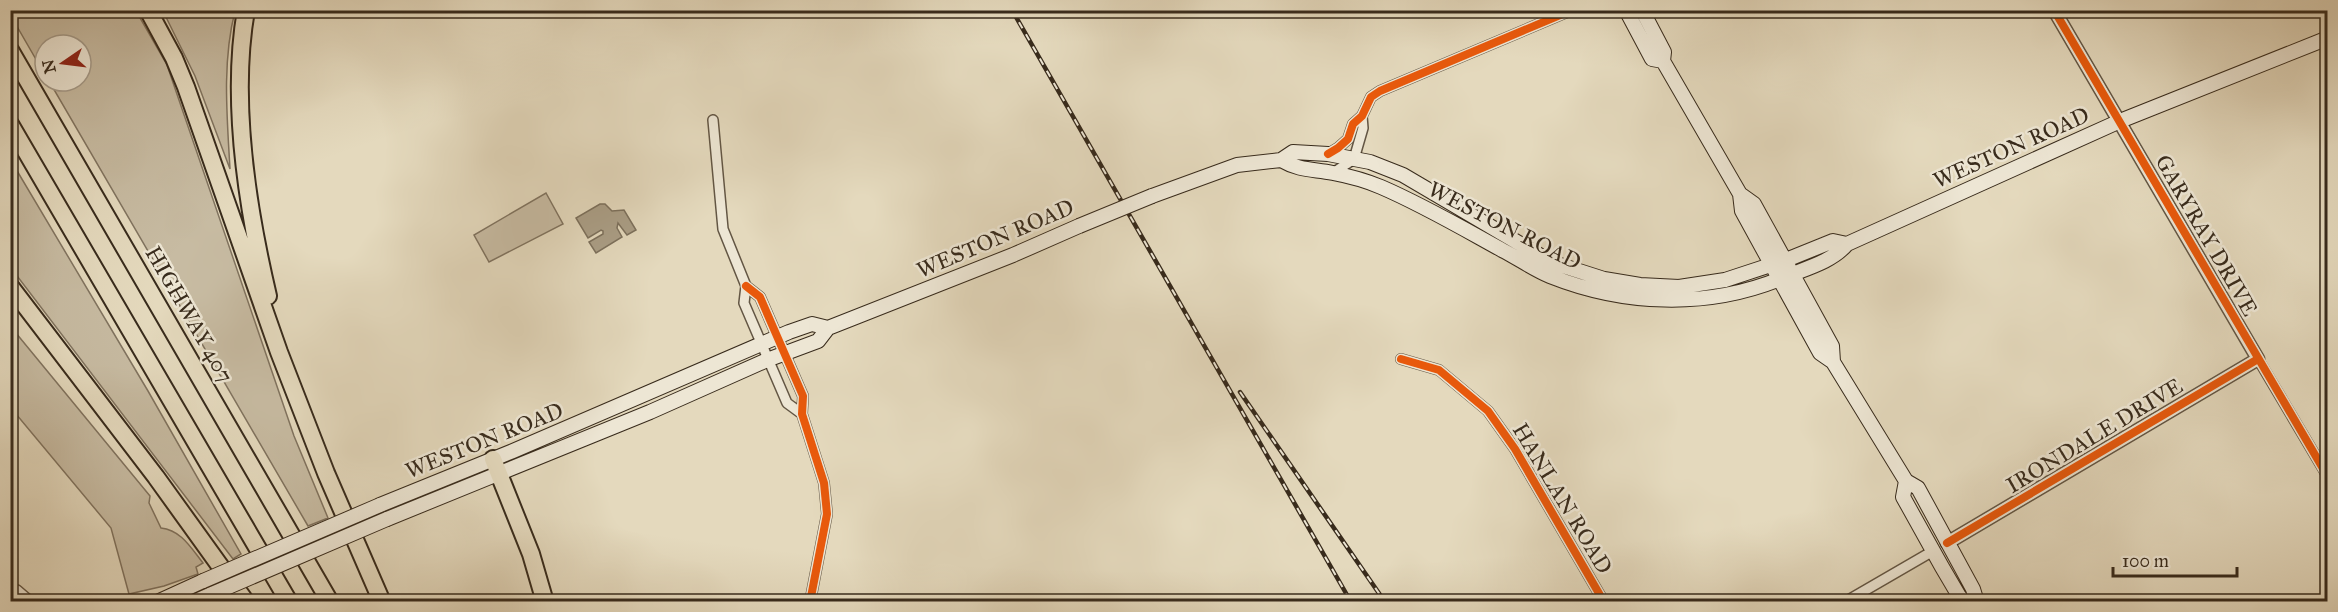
<svg xmlns="http://www.w3.org/2000/svg" width="2338" height="612" viewBox="0 0 2338 612" font-family="'IM FELL Great Primer',serif">
  <style>
    .green { fill: #c7bba2; stroke: #80735f; stroke-width: 1.5 }
    .water { fill: #aa9e86; stroke: #7c705c; stroke-width: 1.5 }
    .lines { fill: none; stroke-linecap: round; stroke-linejoin: round }
    .minor-casing { stroke: #635644; stroke-width: 12 }
    .tertiary-casing { stroke: #635644; stroke-width: 15 }
    .secondary-casing { stroke: #382b1c; stroke-width: 16 }
    .motorway-casing { stroke: #382b1c; stroke-width: 20 }
    .minor { stroke: #ede6d4; stroke-width: 9 }
    .tertiary { stroke: #ede6d4; stroke-width: 12 }
    .secondary { stroke: #ede6d4; stroke-width: 14 }
    .motorway { stroke: #e4d9bd; stroke-width: 16 }
    .rail-casing { stroke: #382b1c; stroke-width: 4.5 }
    .rail { stroke: #ede6d4; stroke-width: 2; stroke-dasharray: 7; stroke-linecap: butt }
    .secondary-bridge-casing { stroke: #382b1c; stroke-width: 16; stroke-linecap: butt }
    .secondary-bridge { stroke: #ede6d4; stroke-width: 14 }
    .cycleway-casing { stroke: #ede6d4; stroke-width: 11 }
    .cycleway { stroke: #e8590c; stroke-width: 8 }
    .labels { text-anchor: middle; stroke-width: 5; stroke-linejoin: round; paint-order: stroke }
    .street-label { font-size: 22px; fill: #382b1c; stroke: #ede6d4 }
  </style>
  <rect width="100%" height="100%" fill="#e4d9bd"/>
  <filter id="stains"><feTurbulence type="fractalNoise" baseFrequency=".00333" numOctaves="4"/><feColorMatrix values="0 0 0 0 .2 0 0 0 0 .09 0 0 0 0 .02 0 0 0 .5 -.17"/></filter>
  <radialGradient id="worn" r=".72"><stop offset=".6" stop-color="#630" stop-opacity="0"/><stop offset="1" stop-color="#630" stop-opacity=".3"/></radialGradient>
  <!-- green -->
  <path class="green" d="M10 11H136L167 65 294 436 328 518 308 526 49 81H81V45H45V75L11 16Z
    M163 11H235C222 62 227 116 230 169L195 76Z
    M10 159 148 391 241 554 233 559 11 268Z
    M546 193 563 224 489 262 474 235Z
    M11 327 150 496 149 503 161 528C181 530 191 548 203 563L196 567 198 574 164 586 129 594 111 528 11 408Z"/>
  <!-- water -->
  <path class="water" d="M600 204H605L612 211 624 210 636 230 627 235 618 223 617 228 622 237 596 253 589 242 603 234V231L601 230 588 238 576 218Z"/>
  <g class="lines">
    <!-- minor casing -->
    <g class="minor-casing">
      <path id="minor" d="M713 120 723 229 746 286 744 303 787 403 802 414
        M1328 154 1338 148 1348 139 1353 124 1362 116 1371 97 1380 91 1572 10
        M1333 173 1354 159 1363 128 1362 116
        M746 286 760 297 803 396 802 414 824 483 827 514 810 602
        M1401 359 1439 370 1488 411 1515 449 1604 602
        M2258 359 2328 477
        M10 588 17 590 31 602
        M10 599 14 602
        M1845 602 1933 551"/>
    </g>
    <!-- tertiary casing -->
    <g class="tertiary-casing">
      <path id="tertiary" d="M1947 543 2258 359 2054 10"/>
    </g>
    <!-- secondary casing -->
    <g class="secondary-casing">
      <path id="secondary" d="M1626 10 1652 59 1663 61
        M1642 10 1664 52 1663 61 1740 194 1742 211 1820 353 1833 362 1906 481 1918 488 1973 589 1977 602
        M1281 160C1300 171 1313 169 1333 173 1349 176 1367 181 1381 187 1423 205 1462 228 1502 250 1518 258 1533 269 1550 276 1623 305 1706 309 1780 279 1803 269 1831 263 1847 244L2120 121 2328 38
        M1740 194 1754 204 1832 346 1833 362
        M1152 196 1237 165 1281 160 1293 152 1328 154 1370 162 1403 175 1551 262 1604 279 1640 285 1679 287 1725 280 1786 260 1833 241 1847 244
        M1906 481 1903 497 1942 567 1959 596 1964 602
        M380 505 513 451 789 332 812 324 828 328
        M387 519 650 412 767 360 818 341 828 328 1013 255 1079 226
        M157 602 203 581
        M194 602 212 594"/>
    </g>
    <!-- motorway casing -->
    <g class="motorway-casing">
      <path id="motorway" d="M148 10 174 58 186 87 279 352 326 473 382 602
        M246 10C230 101 247 207 268 296
        M10 50 330 602
        M10 124 289 602
        M10 286 156 477 246 602
        M493 459 531 554 545 602"/>
    </g>
    <!-- minor -->
    <use href="#minor" class="minor"/>
    <!-- tertiary -->
    <use href="#tertiary" class="tertiary"/>
    <!-- secondary -->
    <use href="#secondary" class="secondary"/>
    <!-- motorway -->
    <use href="#motorway" class="motorway"/>
    <!-- rail casing -->
    <g class="rail-casing">
      <path id="rail" d="M1012 10 1351 602
        M1240 392 1385 602"/>
    </g>
    <!-- rail -->
    <use href="#rail" class="rail"/>
    <!-- secondary-bridge casing -->
    <g class="secondary-bridge-casing">
      <path id="secondary-bridge" d="M1079 226 1152 196
        M203 581 380 505
        M212 594 387 519"/>
    </g>
    <!-- secondary-bridge -->
    <use href="#secondary-bridge" class="secondary-bridge"/>
    <!-- cycleway casing -->
    <g class="cycleway-casing">
      <path id="cycleway" d="M2054 10 2328 477
        M1328 154 1338 148 1348 139 1353 124 1362 116 1371 97 1380 91 1572 10
        M746 286 760 297 803 396 802 414 824 483 827 514 810 602
        M1401 359 1439 370 1488 411 1515 449 1604 602
        M1947 543 2258 359"/>
    </g>
    <!-- cycleway -->
    <use href="#cycleway" class="cycleway"/>
  </g>
  <g class="labels">
    <!-- street labels -->
    <g class="street-label">
      <text transform="translate(2011 147) rotate(-24)" y="8">WESTON ROAD</text>
      <text transform="translate(1505 225) rotate(27)" y="8">WESTON ROAD</text>
      <text transform="translate(2207 235) rotate(60)" y="8">GARYRAY DRIVE</text>
      <text transform="translate(995 238) rotate(-23)" y="8">WESTON ROAD</text>
      <text transform="translate(190 314) rotate(60)" y="8">HIGHWAY 407</text>
      <text transform="translate(2094 435) rotate(-31)" y="8">IRONDALE DRIVE</text>
      <text transform="translate(484 440) rotate(-22)" y="8">WESTON ROAD</text>
      <text transform="translate(1563 498) rotate(59)" y="8">HANLAN ROAD</text>
    </g>
  </g>
  <!-- margin -->
  <rect width="2338" height="612" fill="none" stroke="#e4d9bd" stroke-width="36"/>
  <rect x="12" y="12" width="2314" height="588" fill="none" stroke="#382b1c" stroke-width="3"/>
  <rect x="18" y="18" width="2302" height="576" fill="none" stroke="#382b1c" stroke-width="1.5"/>
  <!-- north arrow -->
  <g transform="translate(63 63) rotate(256)"><circle r="28" fill="#ede6d4" stroke="#a59b8a" stroke-width="1.5"/>
  <path d="M0-4.5L10 22L0 15L-10 22Z" fill="#8f2418"/>
  <text y="-9" font-size="16" font-weight="bold" text-anchor="middle" fill="#382b1c">N</text>
  </g>
  <!-- scale -->
  <path d="M2113 567v9h124v-9" fill="none" stroke="#382b1c" stroke-width="3"/>
  <text x="2122" y="567" font-size="18" fill="#382b1c" stroke="#ede6d4" stroke-width="4.5" paint-order="stroke">100 m</text>
  <rect width="100%" height="100%" filter="url(#stains)"/>
  <rect width="100%" height="100%" fill="url(#worn)"/>
</svg>
